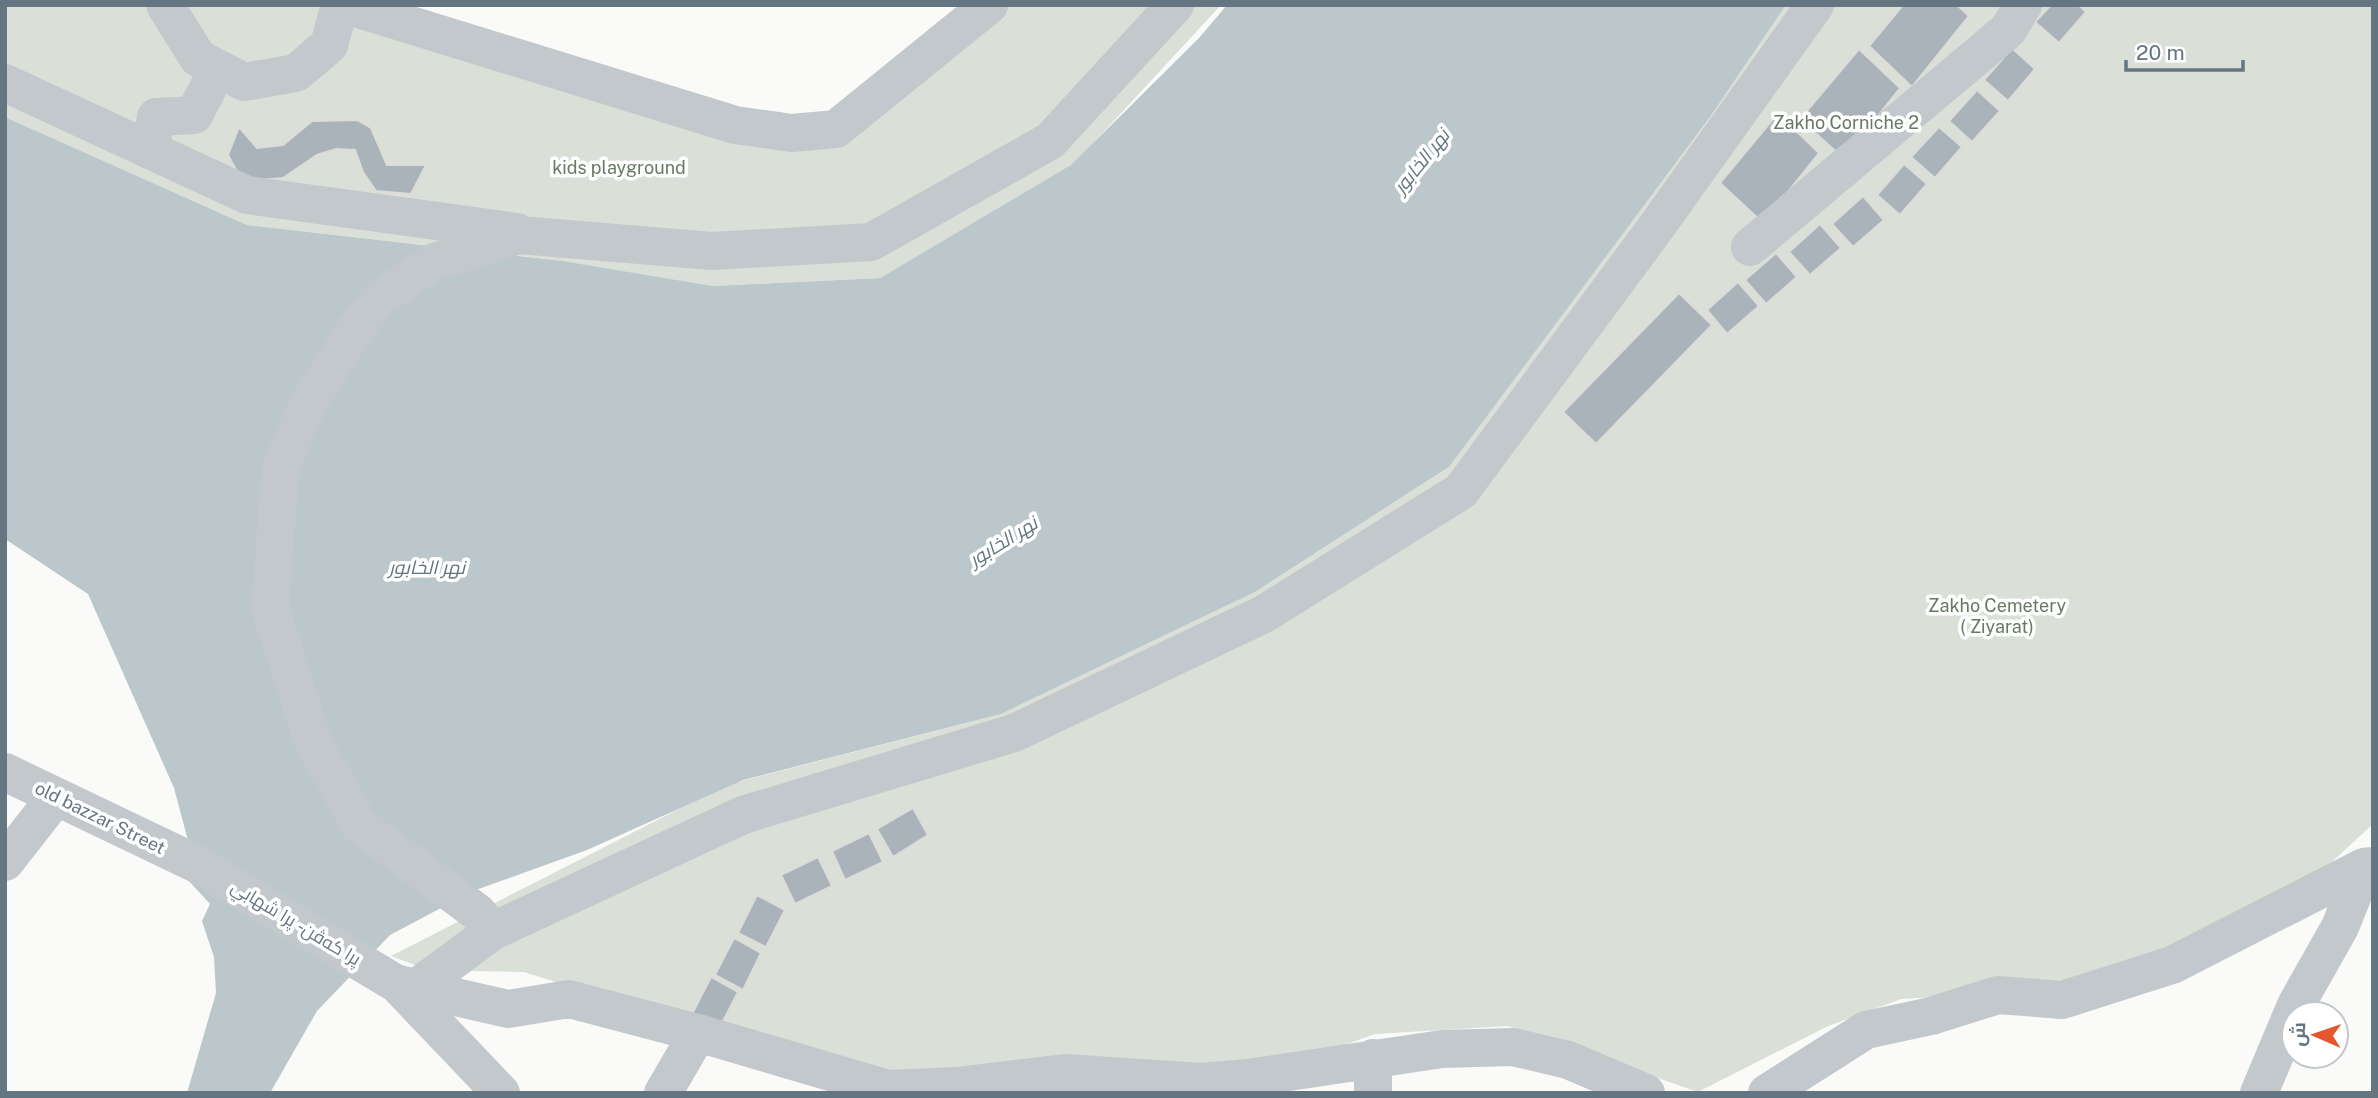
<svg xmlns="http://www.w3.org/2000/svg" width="2378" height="1098" viewBox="0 0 2378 1098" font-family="'Public Sans',Cairo,sans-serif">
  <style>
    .green { fill: #dadfd7 }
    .water { fill: #bbc7cb }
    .building { fill: #aab3b9; stroke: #dcdcda; stroke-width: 2 }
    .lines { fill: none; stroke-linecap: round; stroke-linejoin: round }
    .minor { stroke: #c3c8cc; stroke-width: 38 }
    .labels { text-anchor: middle; stroke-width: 7; stroke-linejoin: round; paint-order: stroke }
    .park-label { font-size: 18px; fill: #687a64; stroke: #fff }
    .street-label { font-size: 18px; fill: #657683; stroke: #fff }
    .water-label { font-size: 19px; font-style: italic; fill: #60757c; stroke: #fff }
  </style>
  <rect width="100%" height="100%" fill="#fafaf8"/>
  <!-- green -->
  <path class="green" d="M5 5H351L498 54 836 129 984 5H1221L1075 163 880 278 713 286 556 260 247 225 5 117Z
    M1786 5H2373V824L2323 870 2137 973 1998 994 1901 999 1826 1027 1698 1092 1508 1026 1375 1034 1303 1060 860 1082 727 1036 524 972 428 970 391 956 726 785 1001 714 1255 592 1448 468 1710 117Z"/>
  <!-- water -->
  <path class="water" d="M1227 5H1786L1710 117 1449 467 1255 592 1001 714 743 780 587 850 473 891 390 935 317 1011 270 1093H187L216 993 214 957 202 921 210 904 189 881 194 863 174 788 88 594 5 539V117L247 225 563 261 713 286 880 278 1071 165 1199 38Z"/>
  <!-- building -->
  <path class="building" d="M1903 5H1957L1969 16 1912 87 1869 46Z
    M2051 5H2079L2086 12 2059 43 2035 22Z
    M2012 48 2035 69 2008 101 1984 80Z
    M1859 49 1900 88 1844 159 1800 119Z
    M1977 90 2000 111 1972 142 1949 121Z
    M1778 113 1819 153 1763 223 1720 183Z
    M357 120 371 128 387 165H426L411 194 376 191 363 172 355 150 336 149 317 155 283 178 261 180 241 179 228 155 239 127 257 148 283 145 312 121Z
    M1939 127 1962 147 1935 178 1911 157Z
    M1904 164 1927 184 1900 215 1877 195Z
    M1863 196 1884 220 1853 247 1832 224Z
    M1820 224 1841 248 1810 275 1789 252Z
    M1776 253 1797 277 1766 304 1745 280Z
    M1738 282 1759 306 1727 334 1707 310Z
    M1679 293 1712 325 1596 444 1563 412Z
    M913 808 928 835 893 857 877 829Z
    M869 833 883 862 845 880 832 851Z
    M818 857 832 886 795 904 781 875Z
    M757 895 785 910 766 947 738 933Z
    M734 938 761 953 743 990 715 975Z
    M711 977 738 992 719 1029 692 1014Z"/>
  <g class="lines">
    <!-- minor -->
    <path class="minor" d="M165 5 198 58 244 82 296 73 329 45 340 5
      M346 5 735 125 792 133 836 129 989 5
      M5 83 247 195 517 232
      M150 150 156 117 194 115 218 69
      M1750 247 2008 30 2023 5
      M5 772 195 863 397 984 501 1093
      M5 862 56 797
      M493 931 743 815 1014 733 1264 614 1461 491 1657 226 1815 5
      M399 984 508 1009 569 999 698 1033 888 1089 957 1086 1065 1073 1201 1082 1248 1078 1442 1049 1513 1047 1568 1060 1646 1093
      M416 988 493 931 477 912 359 825 312 739 270 607 281 465 310 401 355 330 379 299 434 262 519 235 712 251 871 242 1050 141 1175 5
      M663 1093 698 1033
      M1373 1093V1058
      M1767 1093 1866 1030 1931 1016 1998 995 2062 1000 2172 965 2364 867 2373 866
      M2259 1093 2296 1005 2340 927 2364 867"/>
  </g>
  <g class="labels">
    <!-- park labels -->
    <g class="park-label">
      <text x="1846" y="129">Zakho Corniche 2</text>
      <text x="619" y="174">kids playground</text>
      <text x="1997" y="612">Zakho Cemetery<tspan x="1997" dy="21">( Ziyarat)</tspan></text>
    </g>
    <!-- street labels -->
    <g class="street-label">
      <text transform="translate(100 818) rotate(26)" y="6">old bazzar Street</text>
      <text transform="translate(296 923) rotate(31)" y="6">پرا كه‌ڤن - پرا شهابي</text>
    </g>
    <!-- water labels -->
    <g class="water-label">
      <text transform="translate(1421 161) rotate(-51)" y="7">نهر الخابور</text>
      <text transform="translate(1003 541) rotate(-32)" y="7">نهر الخابور</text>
      <text x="427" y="574">نهر الخابور</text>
    </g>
  </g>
  <!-- border -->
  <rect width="2378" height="1098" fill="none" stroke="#657683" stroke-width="14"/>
  <!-- north arrow -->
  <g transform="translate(2315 1035) rotate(272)"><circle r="33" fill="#ffffff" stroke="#c1c8cd" stroke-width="2"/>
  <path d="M0-5L12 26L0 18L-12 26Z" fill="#e4572e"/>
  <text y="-10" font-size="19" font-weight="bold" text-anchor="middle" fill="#657683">ش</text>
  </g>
  <!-- scale -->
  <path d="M2126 60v10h117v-10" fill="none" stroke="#657683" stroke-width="3.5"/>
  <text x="2136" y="60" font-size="21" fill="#657683" stroke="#ffffff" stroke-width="5" paint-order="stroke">20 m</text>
</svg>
